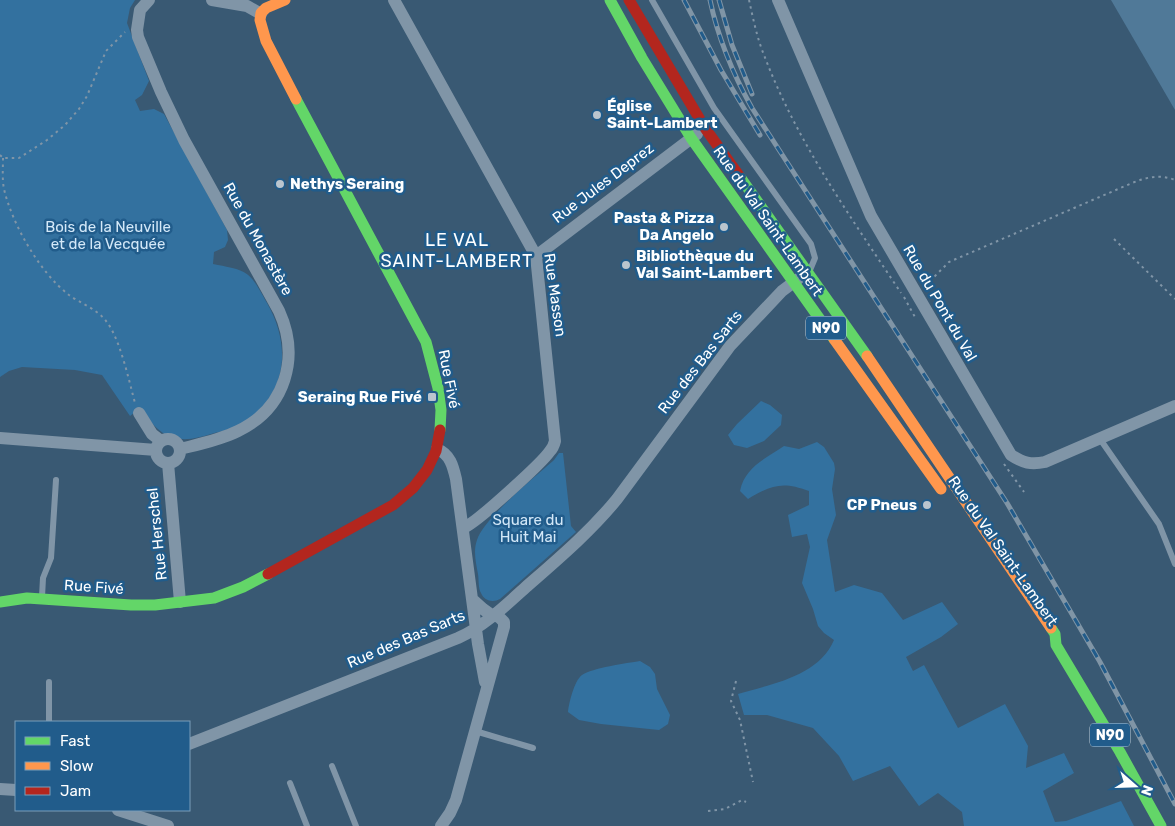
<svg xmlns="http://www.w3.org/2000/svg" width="1175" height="826" viewBox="0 0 1175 826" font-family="Rubik,sans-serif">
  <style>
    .green { fill: #33719f }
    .water { fill: #507998 }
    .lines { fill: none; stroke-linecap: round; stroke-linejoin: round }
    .path { stroke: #8095a7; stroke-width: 2; stroke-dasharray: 2.5 4; stroke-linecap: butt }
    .lane { stroke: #8095a7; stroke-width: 6 }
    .street { stroke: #8095a7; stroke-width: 12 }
    .fast { stroke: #63d668; stroke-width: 11 }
    .slow { stroke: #ff974d; stroke-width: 11 }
    .jam { stroke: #b3261e; stroke-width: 11 }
    .rail-casing { stroke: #8095a6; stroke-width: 5 }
    .rail { stroke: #215c8b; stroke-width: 3; stroke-dasharray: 9; stroke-linecap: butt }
    .poi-dot { fill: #bac5ce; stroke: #215c8b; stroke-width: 2 }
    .labels { text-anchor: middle; stroke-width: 5; stroke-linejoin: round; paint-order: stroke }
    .shield { fill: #215c8b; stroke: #bccedc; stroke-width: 1 }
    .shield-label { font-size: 14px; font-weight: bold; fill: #fff }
    .poi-label { font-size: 15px; font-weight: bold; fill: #fff; stroke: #215c8b; text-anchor: start }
    .street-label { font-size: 15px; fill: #fff; stroke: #215c8b }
    .park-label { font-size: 15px; fill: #d3e8f8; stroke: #215c8b }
    .quarter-label { font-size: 18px; letter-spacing: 1px; fill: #fff; stroke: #215c8b }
  </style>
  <rect width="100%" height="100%" fill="#395973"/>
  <!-- green -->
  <path class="green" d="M0 0H135L130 8 127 23 149 81 142 95 135 100 140 111 154 109 164 114 227 230 228 240 225 247 214 252 213 264C250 271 249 271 267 303 291 345 288 392 246 421 237 428 222 431 211 434 195 439 179 443 163 433 153 426 147 417 140 408L130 416 102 375 75 370 22 367 9 371 0 377Z
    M761 401 770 405 782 415 781 425 764 441 747 448 734 445 728 435 737 424Z
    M817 442 824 447 834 463 835 469 832 489 836 515 827 540 835 592 854 585 882 593 903 620 942 602 958 624 941 637 906 657 913 671 924 665 958 728 1005 704 1028 746 1026 768 1064 753 1074 773 1043 791 1055 822 1066 821 1121 801 1134 826H964L962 812 938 793 919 806 890 766 853 781 839 756 813 728 767 715H744L738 694C772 684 819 676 834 640L824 633 818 626 813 609 802 583 810 547 807 534 792 537 788 515 809 505V491C782 481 772 485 748 499L740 491C745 467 765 459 784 446L799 449Z
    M559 453H563L571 526 576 532 500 599C493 603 484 601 481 593 478 588 479 580 478 574 476 563 473 551 477 540 483 519 536 476 554 460Z
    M640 661 650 667 655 674 657 689 670 715 668 724 659 730 601 724 579 720 568 712C569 703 574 681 582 675 592 668 627 663 640 661Z"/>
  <!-- water -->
  <path class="water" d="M1111 0H1175V110Z"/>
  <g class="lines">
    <!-- path -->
    <path class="path" d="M749 0C753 18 757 38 764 55 797 142 850 216 901 293
      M0 155 3 158H19L47 140 65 125 79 109 87 96 106 51 125 32
      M3 158C3 168 2 179 4 189 12 224 40 273 69 295 80 303 97 309 106 321 120 338 129 381 135 403
      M1114 239 1175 299
      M924 284 935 276 949 262 1132 183C1147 177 1160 174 1175 180
      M904 297 916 319
      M1004 464 1024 492
      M736 681 731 701 740 720 753 782
      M708 811 725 809 742 800 746 802"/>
    <!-- lane -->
    <path class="lane" d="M652 0 714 108 811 244 815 258 810 270
      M1100 439 1159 524 1175 564
      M42 597 43 578 51 558 56 480
      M49 682V722
      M475 731 533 748
      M332 766 356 826
      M290 783 307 826"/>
    <!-- street -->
    <path class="street" d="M149 0 140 10 137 30 138 37 161 92 184 140 279 311C300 357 286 408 238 431 220 440 200 444 180 449
      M212 0 247 6 261 14
      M394 0 536 256 555 441C554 445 553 448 550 451 542 463 474 525 463 528
      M778 0 871 216 1011 455C1023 463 1031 465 1045 462L1175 406
      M536 256 697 134
      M139 413 152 434 161 441
      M0 438 156 450
      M156 451a12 12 0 1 1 24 0a12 12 0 1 1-24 0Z
      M437 449C450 454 453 466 456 479L478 644 485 682
      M168 463 180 602
      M189 744 458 638C483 627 505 606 526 587 558 559 590 532 617 499L730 346 782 291 798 279
      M0 789 16 790
      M118 810 168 826
      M441 826 450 813 456 800 504 627V622L499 617 490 614 483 609 473 600"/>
    <!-- fast -->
    <path class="fast" d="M610 0 642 58 691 138 834 339
      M296 99 426 342 438 388 441 410 440 430
      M740 177 867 356
      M0 602 27 598 131 605H155L214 598 243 587 268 574
      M1051 628 1055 634 1056 645 1120 752 1161 826"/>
    <!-- slow -->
    <path class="slow" d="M285 0 266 8 261 13 260 20 266 41 296 99
      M834 339 941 489
      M867 356 1051 628"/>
    <!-- jam -->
    <path class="jam" d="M629 0 705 128 740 177
      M268 574 393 505 413 488 427 470 436 451 440 430"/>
    <!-- rail casing -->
    <g class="rail-casing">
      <path id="rail" d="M684 0 721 70 760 135
        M710 0C718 38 733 74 752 108L1007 503 1100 662 1175 804
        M719 0 732 45 752 94"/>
    </g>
    <!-- rail -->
    <use href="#rail" class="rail"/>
  </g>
  <!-- markers -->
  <g class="poi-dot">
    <circle cx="597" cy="115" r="5"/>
    <circle cx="280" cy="184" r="5"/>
    <circle cx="724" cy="227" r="5"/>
    <circle cx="626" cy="265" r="5"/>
    <rect x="427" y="392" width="10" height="10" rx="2.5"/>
    <circle cx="927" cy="505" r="5"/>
  </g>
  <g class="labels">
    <!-- shield labels -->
    <g class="shield">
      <rect x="806" y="316.5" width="40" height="23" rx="4"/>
      <rect x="1090" y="723.5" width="40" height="23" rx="4"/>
    </g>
    <g class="shield-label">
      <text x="826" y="333">N90</text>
      <text x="1110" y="740">N90</text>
    </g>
    <!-- poi labels -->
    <g class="poi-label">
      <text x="607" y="111">Église<tspan x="607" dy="17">Saint-Lambert</tspan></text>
      <text x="290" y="189">Nethys Seraing</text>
      <text x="714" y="223" text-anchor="end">Pasta &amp; Pizza<tspan x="714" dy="17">Da Angelo</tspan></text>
      <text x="636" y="261">Bibliothèque du<tspan x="636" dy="17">Val Saint-Lambert</tspan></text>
      <text x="422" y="402" text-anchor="end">Seraing Rue Fivé</text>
      <text x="917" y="510" text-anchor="end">CP Pneus</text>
    </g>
    <!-- street labels -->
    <g class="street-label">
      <text transform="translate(603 183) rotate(-37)" y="5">Rue Jules Deprez</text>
      <text transform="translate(768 221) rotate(55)" y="5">Rue du Val Saint-Lambert</text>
      <text transform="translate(258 239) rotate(61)" y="5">Rue du Monastère</text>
      <text transform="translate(555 295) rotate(82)" y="5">Rue Masson</text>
      <text transform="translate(940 303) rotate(60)" y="5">Rue du Pont du Val</text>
      <text transform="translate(700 362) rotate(-52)" y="5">Rue des Bas Sarts</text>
      <text transform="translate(449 379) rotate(79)" y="5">Rue Fivé</text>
      <text transform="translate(157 534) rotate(-96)" y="5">Rue Herschel</text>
      <text transform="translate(1003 551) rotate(55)" y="5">Rue du Val Saint-Lambert</text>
      <text transform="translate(94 587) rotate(4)" y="5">Rue Fivé</text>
      <text transform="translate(406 639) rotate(-23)" y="5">Rue des Bas Sarts</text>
    </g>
    <!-- park labels -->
    <g class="park-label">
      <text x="108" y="232">Bois de la Neuville<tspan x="108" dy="17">et de la Vecquée</tspan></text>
      <text x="528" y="525">Square du<tspan x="528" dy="17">Huit Mai</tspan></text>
    </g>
    <!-- quarter labels -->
    <g class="quarter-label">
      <text x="457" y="246">LE VAL<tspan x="457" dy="21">SAINT-LAMBERT</tspan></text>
    </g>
  </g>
  <!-- legend -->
  <rect x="15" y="721" width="175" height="90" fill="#215c8b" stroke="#7a9db9"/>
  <rect x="25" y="737" width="25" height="8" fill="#63d668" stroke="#7a9db9"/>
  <text x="60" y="746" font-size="15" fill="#ffffff">Fast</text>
  <rect x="25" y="762" width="25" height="8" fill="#ff974d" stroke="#7a9db9"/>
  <text x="60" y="771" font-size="15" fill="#ffffff">Slow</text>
  <rect x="25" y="787" width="25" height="8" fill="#b3261e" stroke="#7a9db9"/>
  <text x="60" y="796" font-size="15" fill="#ffffff">Jam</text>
  <!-- north arrow -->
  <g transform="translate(1135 786) rotate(110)" stroke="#215c8b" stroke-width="4" paint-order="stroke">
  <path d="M0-4L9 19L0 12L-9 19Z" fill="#ffffff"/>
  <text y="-8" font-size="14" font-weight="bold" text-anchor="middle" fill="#ffffff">N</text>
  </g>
</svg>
